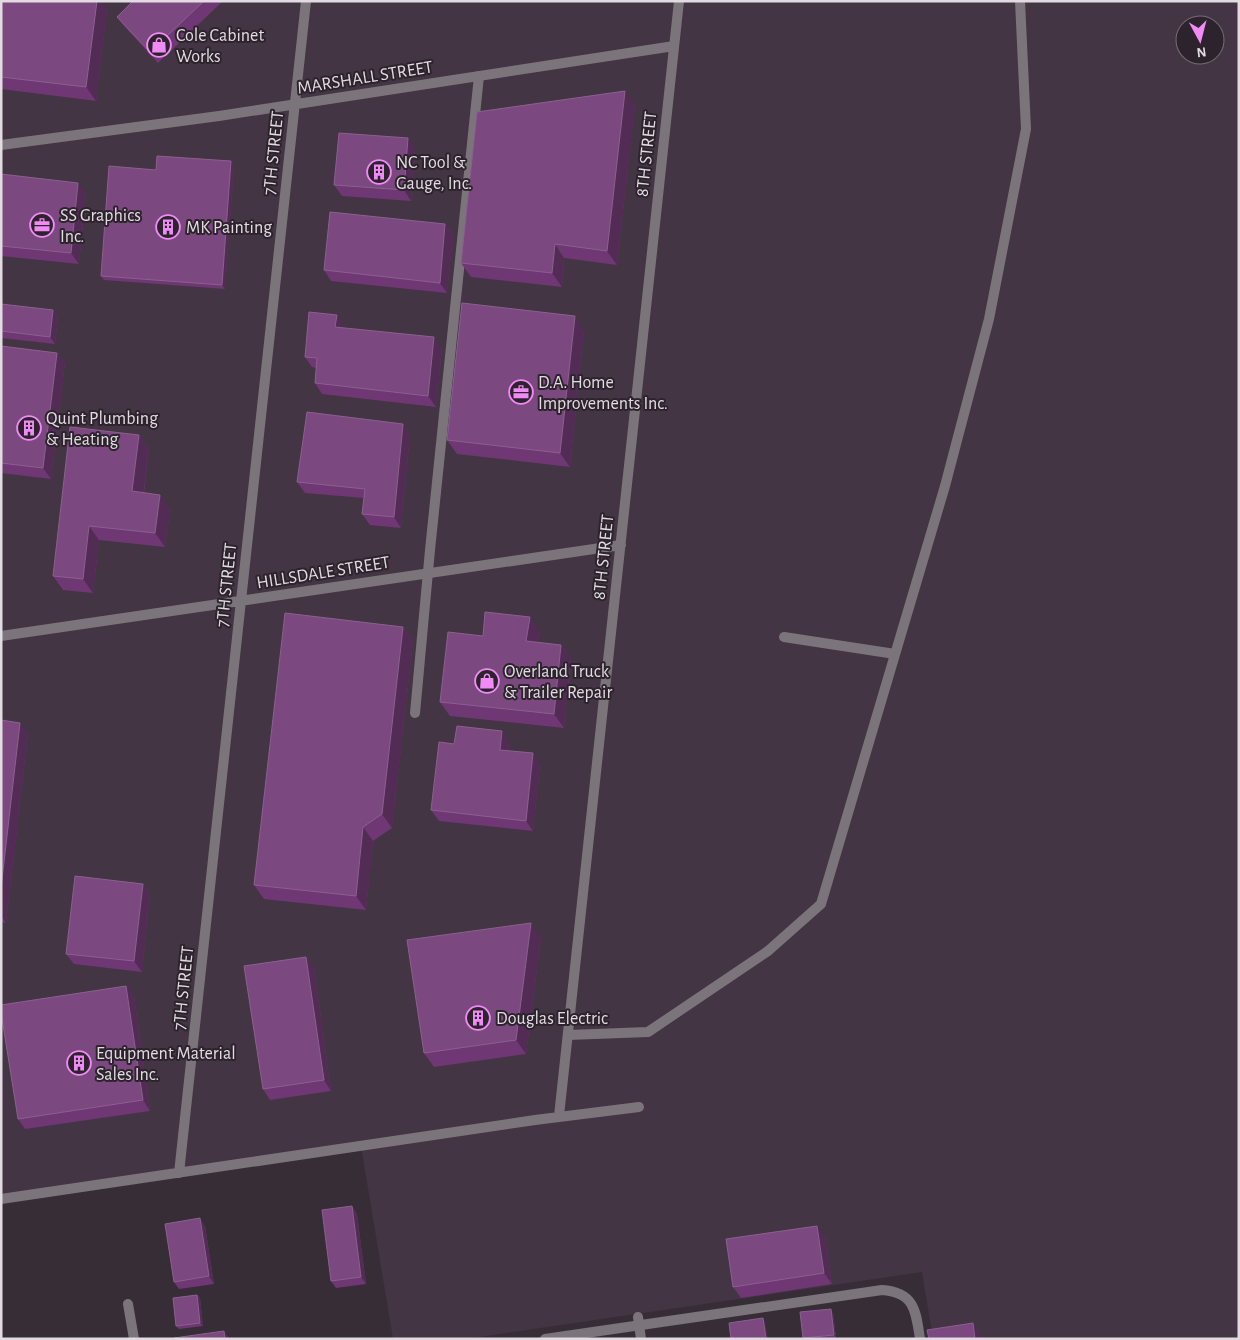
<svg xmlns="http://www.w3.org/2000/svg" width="1240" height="1340" viewBox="0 0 1240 1340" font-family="'Alegreya Sans',sans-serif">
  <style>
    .built { fill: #433544; fill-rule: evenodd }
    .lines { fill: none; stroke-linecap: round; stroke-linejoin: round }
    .lane { stroke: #7b757b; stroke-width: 10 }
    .street { stroke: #7b757b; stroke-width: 10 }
    .wall { fill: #6f3773 }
    .shaded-wall { fill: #532c56 }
    .building { fill: #7b497f; stroke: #8b608f }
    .labels { text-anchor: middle; stroke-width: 4; stroke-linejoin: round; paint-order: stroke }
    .poi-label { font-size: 18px; fill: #e2dbe2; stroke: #2d232d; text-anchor: start }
    .street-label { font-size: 18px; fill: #e2dbe2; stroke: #2d232d }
  </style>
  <rect width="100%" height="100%" fill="#372d37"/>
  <!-- built -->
  <path class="built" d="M1 1H1239V1339H933L922 1272 465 1339H393L361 1146 1 1199ZM1185 25H1215V55H1185Z"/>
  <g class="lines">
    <!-- lane -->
    <path class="lane" d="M784 637 895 654
      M415 713 430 550 479 76
      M568 1035 648 1032 768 951 821 904 945 486 989 319 1026 129 1020 1
      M545 1339 882 1290C915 1292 916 1312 920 1339"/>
    <!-- street -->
    <path class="street" d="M1 145 219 116 674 46
      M1 636 621 545
      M559 1116 679 1
      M179 1173 306 1
      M1 1199 535 1120 639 1107
      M128 1304 134 1339
      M638 1317 641 1339"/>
  </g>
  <!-- wall -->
  <path class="wall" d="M1 1H101L107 11 96 101 1 89Z
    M133 1H223L158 63 125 27 117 17Z
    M635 105 617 265 564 258 562 287 471 277 461 263Z
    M415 149 411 201 342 196 334 185Z
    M231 161 234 165 225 289 104 280 101 276 156 170Z
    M1 174 86 193 79 264 1 256Z
    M445 224 453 235 447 293 331 281 324 270Z
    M1 304 53 310 58 318 55 344 1 338Z
    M344 326V328L442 348 436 407 322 394 315 383 316 368 312 367 305 357Z
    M584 330 570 467 457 454 447 440Z
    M1 346 57 353 65 363 51 479 1 473Z
    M403 424 410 435 401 528 370 525 362 514 364 498 305 493 297 482Z
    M139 435 149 449 144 493 170 509 165 547 99 540 93 593 63 590 53 576Z
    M403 627 413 641 392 828 373 841 366 910 264 899 254 885Z
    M540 631 538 642 561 645 571 659 564 728 450 716 440 702 483 636Z
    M1 720 28 733 6 923 1 922Z
    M509 742 508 751 540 764 533 831 439 821 431 810 454 744Z
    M143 884 150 895 142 972 74 964 66 954Z
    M541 937 526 1054 434 1067 424 1053Z
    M314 967 331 1091 270 1100 263 1089Z
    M126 986 134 996 150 1111 25 1129 18 1119Z
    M352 1206 357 1214 366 1284 336 1288 331 1281Z
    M205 1226 214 1284 179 1289 174 1282Z
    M825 1236 832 1284 741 1298 733 1287Z
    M197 1295 200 1298 203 1326 179 1329 176 1326Z
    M833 1313 836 1338 804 1339 803 1338Z"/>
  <!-- shaded-wall -->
  <path class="shaded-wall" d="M97 1H101L107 11 96 101 86 87Z
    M625 91 635 105 617 265 607 251Z
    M408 138 415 149 411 201 404 190Z
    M231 161 234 165 225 289 222 285Z
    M78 183 86 193 79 264 71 253Z
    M445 224 453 235 447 293 440 283Z
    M555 244 564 258 562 287 552 273Z
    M53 310 58 318 55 344 50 337Z
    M337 315 344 326 343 338 335 327Z
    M575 316 584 330 570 467 560 453Z
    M434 337 442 348 436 407 428 396Z
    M57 353 65 363 51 479 43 468Z
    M403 424 410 435 401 528 394 517Z
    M139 435 149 449 142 505 132 491Z
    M160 495 170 509 165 547 155 533Z
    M89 526 99 540 93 593 83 579Z
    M530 617 540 631 536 655 526 641Z
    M403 627 413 641 392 828 382 814Z
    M561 645 571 659 564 728 554 714Z
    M20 723 28 733 6 923 1 916V888Z
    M502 731 509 742 507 760 500 750Z
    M533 753 540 764 533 831 526 821Z
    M363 827 373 841 366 910 356 896Z
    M143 884 150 895 142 972 134 961Z
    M531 923 541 937 526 1054 516 1040Z
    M306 957 314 967 331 1091 324 1080Z
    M126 986 134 996 150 1111 143 1100Z
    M352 1206 357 1214 366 1284 361 1277Z
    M200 1218 205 1226 214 1284 209 1276Z
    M817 1226 825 1236 832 1284 824 1273Z
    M197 1295 200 1298 203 1326 200 1323Z
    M831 1309 833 1313 836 1338 834 1335Z
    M763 1318 765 1322 768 1339H766Z
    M973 1323 980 1334 981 1339H975Z
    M224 1331 229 1338V1339H225Z"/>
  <!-- building -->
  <path class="building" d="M1 1H97L86 87 1 77Z
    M133 1H204L150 52 117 17Z
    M625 91 607 251 555 244 552 273 461 263 477 112Z
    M339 133 408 138 404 190 334 185Z
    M157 156 231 161 222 285 101 276 109 166 156 170Z
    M1 174 78 183 71 253 1 246Z
    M330 212 445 224 440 283 324 270Z
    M462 303 575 316 560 453 447 440Z
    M1 304 53 310 50 337 1 331Z
    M309 312 337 315 335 327 434 337 428 396 315 383 317 358 305 357Z
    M1 346 57 353 43 468 1 463Z
    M307 412 403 424 394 517 362 514 365 489 297 482Z
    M70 427 139 435 132 491 160 495 155 533 89 526 83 579 53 576Z
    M485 612 530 617 526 641 561 645 554 714 440 702 448 632 483 636Z
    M285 613 403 627 382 814 363 827 356 896 254 885Z
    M1 720 20 723 1 888Z
    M457 726 502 731 500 750 533 753 526 821 431 810 439 742 454 744Z
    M75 876 143 884 134 961 66 954Z
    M531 923 516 1040 424 1053 407 940Z
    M306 957 324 1080 263 1089 244 966Z
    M126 986 143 1100 18 1119 1 1012V1005Z
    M352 1206 361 1277 331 1281 322 1210Z
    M200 1218 209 1276 174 1282 165 1224Z
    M817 1226 824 1273 733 1287 726 1239Z
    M197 1295 200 1323 176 1326 173 1298Z
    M831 1309 834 1335 803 1338 800 1312Z
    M763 1318 766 1339H731L729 1323Z
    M973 1323 975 1339H929L927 1330Z
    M224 1331 225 1339H175L174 1338Z"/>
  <!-- icons -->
  <defs>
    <g id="shop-ring" transform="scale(1.25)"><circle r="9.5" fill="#2d232d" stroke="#f08bf6" stroke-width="1.5"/><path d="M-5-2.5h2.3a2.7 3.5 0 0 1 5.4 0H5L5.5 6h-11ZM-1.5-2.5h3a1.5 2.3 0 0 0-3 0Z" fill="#f08bf6"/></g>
    <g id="building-ring" transform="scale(1.25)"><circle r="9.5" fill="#2d232d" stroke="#f08bf6" stroke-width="1.5"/><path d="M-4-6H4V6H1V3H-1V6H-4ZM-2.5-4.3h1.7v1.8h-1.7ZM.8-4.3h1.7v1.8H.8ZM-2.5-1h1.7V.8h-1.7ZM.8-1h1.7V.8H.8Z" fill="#f08bf6"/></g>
    <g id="office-ring" transform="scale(1.25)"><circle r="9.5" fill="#2d232d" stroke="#f08bf6" stroke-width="1.5"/><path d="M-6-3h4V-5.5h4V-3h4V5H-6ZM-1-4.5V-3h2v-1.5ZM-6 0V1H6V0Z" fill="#f08bf6"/></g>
  </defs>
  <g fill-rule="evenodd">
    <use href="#shop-ring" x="159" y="45"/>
    <use href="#building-ring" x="379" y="172"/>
    <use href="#office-ring" x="42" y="225"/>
    <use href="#building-ring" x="168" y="227"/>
    <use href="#office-ring" x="521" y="392"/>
    <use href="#building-ring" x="29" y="428"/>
    <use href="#shop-ring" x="487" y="681"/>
    <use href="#building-ring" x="478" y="1018"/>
    <use href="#building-ring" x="79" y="1063"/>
  </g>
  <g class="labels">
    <!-- poi labels -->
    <g class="poi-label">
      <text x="176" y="41">Cole Cabinet<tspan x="176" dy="21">Works</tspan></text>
      <text x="396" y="168">NC Tool &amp;<tspan x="396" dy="21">Gauge, Inc.</tspan></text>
      <text x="60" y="221">SS Graphics<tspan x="60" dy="21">Inc.</tspan></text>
      <text x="186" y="233">MK Painting</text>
      <text x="538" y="388">D.A. Home<tspan x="538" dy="21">Improvements Inc.</tspan></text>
      <text x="46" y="424">Quint Plumbing<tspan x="46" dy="21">&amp; Heating</tspan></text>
      <text x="504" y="677">Overland Truck<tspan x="504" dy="21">&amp; Trailer Repair</tspan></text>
      <text x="496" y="1024">Douglas Electric</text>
      <text x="96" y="1059">Equipment Material<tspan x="96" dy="21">Sales Inc.</tspan></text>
    </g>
    <!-- street labels -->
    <g class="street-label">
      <text transform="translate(365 77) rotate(-9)" y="6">MARSHALL STREET</text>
      <text transform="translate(273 153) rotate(-84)" y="6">7TH STREET</text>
      <text transform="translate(646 154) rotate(-84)" y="6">8TH STREET</text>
      <text transform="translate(603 557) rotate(-84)" y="6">8TH STREET</text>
      <text transform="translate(323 572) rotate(-9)" y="6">HILLSDALE STREET</text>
      <text transform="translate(226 585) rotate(-84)" y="6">7TH STREET</text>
      <text transform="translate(183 988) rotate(-84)" y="6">7TH STREET</text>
    </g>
  </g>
  <!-- border -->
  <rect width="1240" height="1340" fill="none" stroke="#e2dbe2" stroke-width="5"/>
  <!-- north arrow -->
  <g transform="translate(1200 40) rotate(173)"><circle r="24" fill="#2d232d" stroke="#756d75"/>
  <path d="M0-4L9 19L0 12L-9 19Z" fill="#f08bf6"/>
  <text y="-8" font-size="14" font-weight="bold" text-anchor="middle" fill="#e2dbe2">N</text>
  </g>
</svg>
